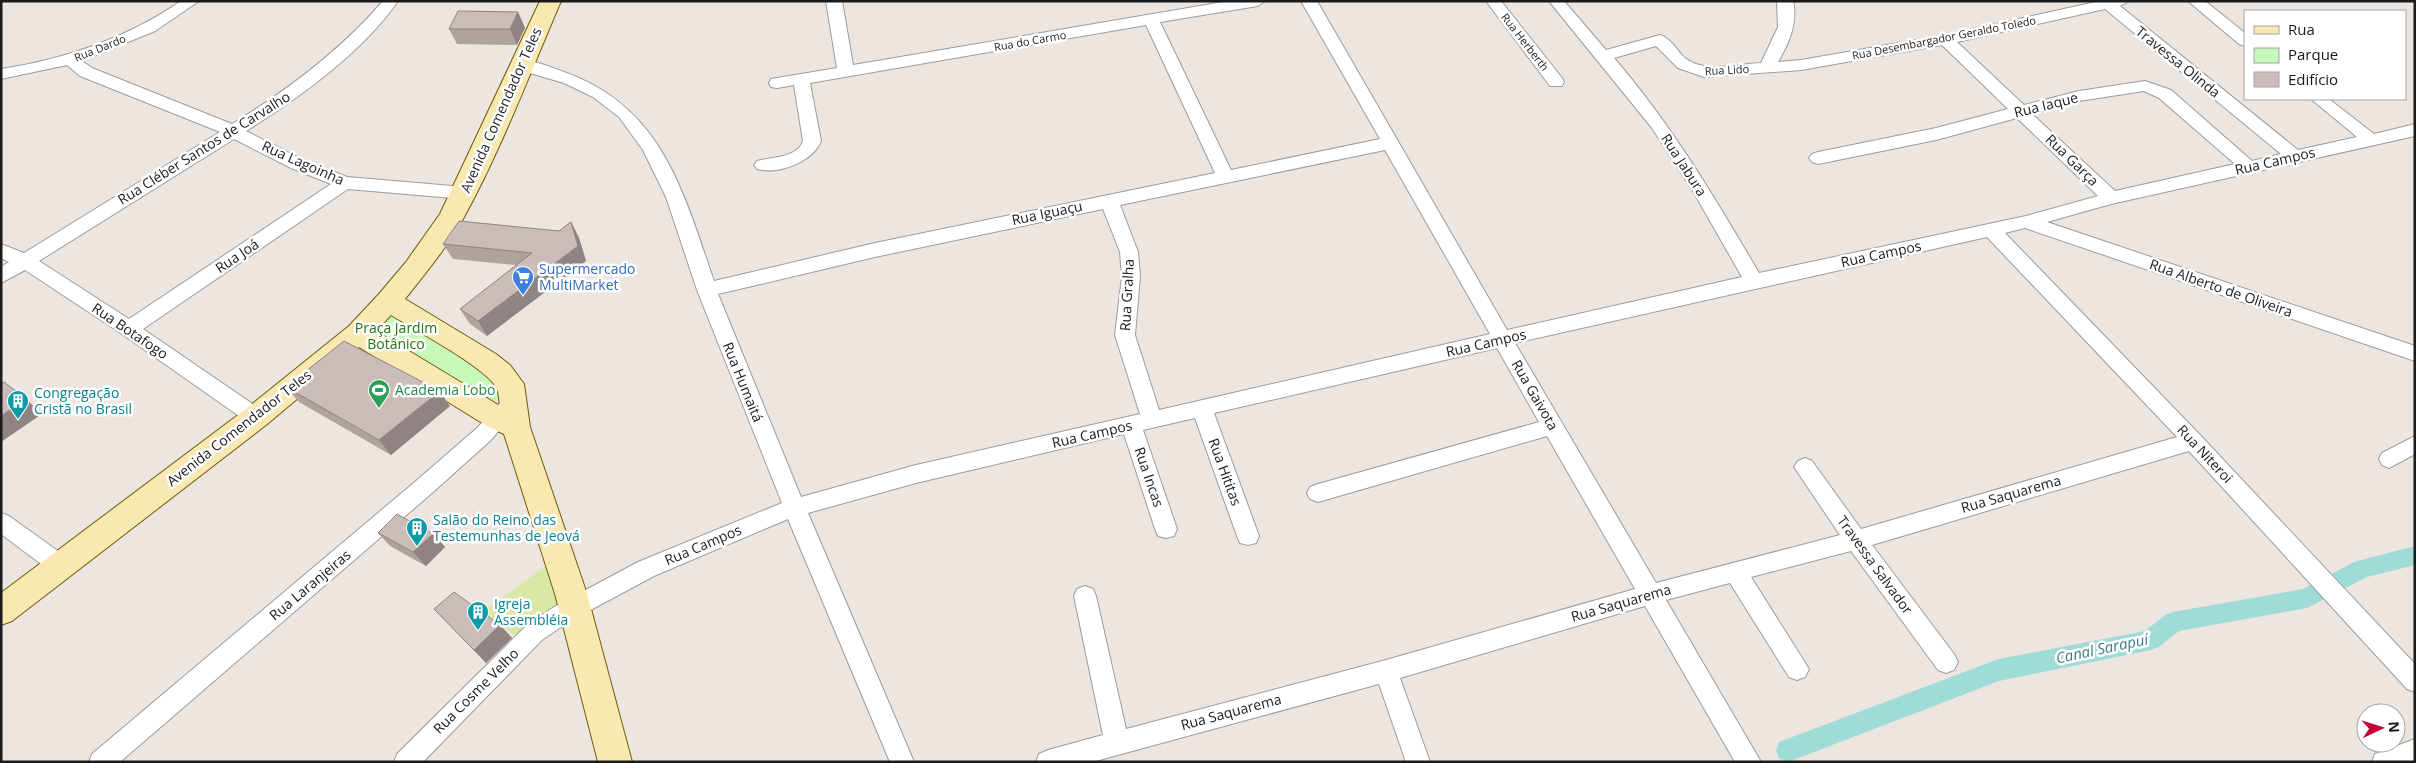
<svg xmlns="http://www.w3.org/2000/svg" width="2416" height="763" viewBox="0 0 2416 763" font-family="'Open Sans',sans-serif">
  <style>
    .grass { fill: #d9e8a4 }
    .park { fill: #c7f9bb }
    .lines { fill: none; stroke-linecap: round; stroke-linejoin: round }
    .canal { fill: #9fdbd7; fill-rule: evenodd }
    .minor-casing { stroke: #9c9c9c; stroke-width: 2 }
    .secondary-casing { stroke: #6f5c04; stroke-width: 2 }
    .minor { fill: #fff; fill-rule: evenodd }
    .secondary { fill: #f9e8b1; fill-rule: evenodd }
    .wall { fill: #afa29f }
    .shaded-wall { fill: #8f8482 }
    .building { fill: #ccbcb9; stroke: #8f8482 }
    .labels { text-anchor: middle; stroke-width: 5; stroke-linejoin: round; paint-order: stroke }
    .far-street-label { font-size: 11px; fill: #1b1b1b; stroke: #fff }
    .street-label { font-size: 14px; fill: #1b1b1b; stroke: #fff }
    .shop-label { font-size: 14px; fill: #366cbe; stroke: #fff; text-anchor: start }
    .park-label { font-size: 14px; fill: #21770b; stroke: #fff }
    .leisure-label { font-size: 14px; fill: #27864d; stroke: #fff; text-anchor: start }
    .culture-label { font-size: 14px; fill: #0d838f; stroke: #fff; text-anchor: start }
    .water-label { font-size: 15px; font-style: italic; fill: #3d7b8b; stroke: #fff }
  </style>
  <rect width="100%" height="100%" fill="#ede5e0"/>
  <!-- grass -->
  <path class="grass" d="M556 559 570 595 532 647 482 612Z"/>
  <!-- park -->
  <path class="park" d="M397 311 497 380 503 392 498 399 486 405 364 332Z"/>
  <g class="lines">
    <!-- canal -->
    <path class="canal" d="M2415 546V565L2367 577 2307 608 2179 631 2159 647 2151 650 1999 681 1788 762 1779 758 1776 750 1779 742 1999 659 2145 631 2165 615 2173 612 2303 589 2354 562Z"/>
    <!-- minor casing -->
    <g class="minor-casing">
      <path id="minor" d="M181 1H199L155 31 82 61 92 68 232 124C288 90 340 51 383 1H398C362 53 299 98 246 131L303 160 347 177 464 187 470 189 473 193 470 197 464 199 348 189 143 329 263 411 266 417 263 423 256 425 249 423 122 334 25 270 1 283V267L9 262 1 258V244L24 253 220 132 80 76 67 65 1 79V69C66 59 127 38 181 1ZM234 139 291 168 331 184 129 319 39 261Z
        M826 1H842L853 65 1229 1H1265L1258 6 1160 22 1231 170 1380 139 1301 1H1317L1507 330 1742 277 1694 193 1652 128 1549 1H1564L1606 50 1660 35C1671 38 1677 51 1685 58 1705 74 1738 64 1761 63L1778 27 1777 1H1793C1798 23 1789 43 1778 62L1801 60 1945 35 2100 1H2129L2120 6 2298 150 2357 137 2311 99H2329L2374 134 2415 124V136L2111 204 2047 222 2415 346V361L2025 228 2005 233 2200 435 2415 664V692L2407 689 2189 451 1872 545 1954 654 1958 662 1954 670 1946 673 1938 670 1851 551 1751 577 1809 669 1805 677 1797 680 1789 677 1730 583 1666 600 1761 762H1735L1645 606 1400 678 1430 762H1406L1379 684 1092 762H1036L1039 754 1048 750 1103 735 1074 596 1077 589 1085 586 1093 589 1096 596 1126 729 1386 660 1635 589 1547 436 1318 502 1310 499 1307 493 1310 487 1318 484 1539 422 1497 348 1214 413 1259 536 1256 543 1248 545 1240 543 1237 536 1195 418 1143 430 1177 529 1174 536 1166 538 1158 536 1155 529 1124 434 916 483 808 513 914 762H890L788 519 654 576 570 621 542 640 423 762H394L397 754 526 626 554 607 638 562 782 503 697 290 666 197 643 150 619 117 593 97 564 83 516 69 514 65 516 61C530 58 551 67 564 72 663 107 683 192 714 281L875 243 1215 173 1146 25 810 83 821 141C813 162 778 175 757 169L754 165 757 161C772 157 797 158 803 141L794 85 777 88 771 87 769 83 771 79 837 68ZM2105 9 2281 154 2252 161 2171 90 2145 81 2079 91 2024 105 1957 42ZM1942 45 2008 109 1936 128 1818 152 1812 154 1809 158 1812 162 1818 164 1936 140 2017 118 2098 196 2026 216 1759 273C1715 198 1671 124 1614 58L1656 46 1678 68 1704 77 1801 70ZM2144 91 2159 98 2235 164 2115 191 2032 114 2079 101ZM1385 150 1490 334 1159 410 1135 335 1140 276 1138 252 1120 205ZM1103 209 1120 252 1122 276 1115 335 1140 414 916 465 801 497 718 294 875 257ZM1987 237 2177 437 1861 529 1812 461 1805 458 1798 461 1794 467 1840 535 1656 583 1515 343Z
        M1486 1H1501L1562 78 1564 82 1562 86H1550Z
        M2188 1H2205L2245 33V46L2239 44Z
        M509 399 516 401 519 407 491 440 432 493 120 762H89L92 754 416 481 477 428 502 401Z
        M2415 436V454L2389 468 2382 465 2379 459 2382 453Z
        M1 513 9 516 69 559 72 566 69 573 61 576 53 573 1 534Z
        M2415 739V762H2372L2375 754Z"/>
    </g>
    <!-- secondary casing -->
    <g class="secondary-casing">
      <path id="secondary" d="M540 1H561C530 73 501 150 463 219 447 247 425 274 405 299L496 354 510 365 524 384 530 427 587 594 632 762H598L555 594 504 434 487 426 359 347 266 425 12 621 1 625V593L246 409 349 326 379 294 406 262 440 214ZM391 315C413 329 485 367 496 387 499 392 499 400 500 406L376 331Z"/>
    </g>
    <!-- minor -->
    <use href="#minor" class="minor"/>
    <!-- secondary -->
    <use href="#secondary" class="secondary"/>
  </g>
  <!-- wall -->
  <path class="wall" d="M518 12 525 28 517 45 457 44 449 29Z
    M571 222 579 238 586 261 487 336 470 324 460 309 516 265 453 259 443 244 559 231Z
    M286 387 450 406 391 455 299 402Z
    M378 533 433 534 445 547 426 566 390 546Z
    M434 609 500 625 512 638 486 663Z"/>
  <!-- shaded-wall -->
  <path class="shaded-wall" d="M518 12 525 28 517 45 510 29Z
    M571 222 579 238 586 261 487 336 478 321Z
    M440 391 450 406 391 455 379 440Z
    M26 399 42 414 1 442V416Z
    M433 534 445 547 426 566 413 552Z
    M500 625 512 638 486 663 474 650Z"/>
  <!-- building -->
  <path class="building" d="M458 11 518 12 510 29H449Z
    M459 221 559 231 571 222 578 246 478 321 460 309 532 253 443 244Z
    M344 341 440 391 379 440 286 387Z
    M4 382 26 399 1 416V384Z
    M397 514 433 534 413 552 378 533Z
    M454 592 500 625 474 650 434 609Z"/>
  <!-- icons -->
  <defs>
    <g id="supermarket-pin" transform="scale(1.125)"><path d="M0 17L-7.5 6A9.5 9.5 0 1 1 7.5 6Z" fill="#3f7fe0" stroke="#fff"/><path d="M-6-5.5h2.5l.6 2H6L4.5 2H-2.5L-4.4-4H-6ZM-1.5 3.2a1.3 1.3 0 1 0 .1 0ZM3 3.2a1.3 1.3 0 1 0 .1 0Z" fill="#fff"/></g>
    <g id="stadium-pin" transform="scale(1.125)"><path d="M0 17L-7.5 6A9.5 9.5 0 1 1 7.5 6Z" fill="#2e9e5b" stroke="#fff"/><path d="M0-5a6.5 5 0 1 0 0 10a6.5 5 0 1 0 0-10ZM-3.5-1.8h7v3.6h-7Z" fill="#fff"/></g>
    <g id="building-pin" transform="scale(1.125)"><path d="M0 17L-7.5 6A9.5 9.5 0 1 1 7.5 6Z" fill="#0f9aa8" stroke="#fff"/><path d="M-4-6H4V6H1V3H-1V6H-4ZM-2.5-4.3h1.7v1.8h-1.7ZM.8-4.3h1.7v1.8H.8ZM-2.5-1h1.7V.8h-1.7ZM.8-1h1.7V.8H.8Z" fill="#fff"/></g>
  </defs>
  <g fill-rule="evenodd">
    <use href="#supermarket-pin" x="523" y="277"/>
    <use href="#stadium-pin" x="379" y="390"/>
    <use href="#building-pin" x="18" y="401"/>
    <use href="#building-pin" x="417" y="528"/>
    <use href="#building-pin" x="478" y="612"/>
  </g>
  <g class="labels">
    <!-- far-street labels -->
    <g class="far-street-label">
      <text transform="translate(1944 38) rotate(-11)" y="4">Rua Desembargador Geraldo Toledo</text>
      <text transform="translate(1030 41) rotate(-10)" y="4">Rua do Carmo</text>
      <text transform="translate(1525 42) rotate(52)" y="4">Rua Herberth</text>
      <text transform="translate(100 48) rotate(-22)" y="4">Rua Dardo</text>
      <text transform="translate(1727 70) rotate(-3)" y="4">Rua Lido</text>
    </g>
    <!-- street labels -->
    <g class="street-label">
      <text transform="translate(2178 62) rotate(39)" y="5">Travessa Olinda</text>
      <text transform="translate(2046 105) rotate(-14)" y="5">Rua Iaque</text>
      <text transform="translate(501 110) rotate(-66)" y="5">Avenida Comendador Teles</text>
      <text transform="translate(204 148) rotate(-32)" y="5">Rua Cléber Santos de Carvalho</text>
      <text transform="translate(2072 160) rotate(44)" y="5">Rua Garça</text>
      <text transform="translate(2275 161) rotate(-13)" y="5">Rua Campos</text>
      <text transform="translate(303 163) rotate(24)" y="5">Rua Lagoinha</text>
      <text transform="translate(1684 165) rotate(57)" y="5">Rua Jabura</text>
      <text transform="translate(1047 213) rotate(-12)" y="5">Rua Iguaçu</text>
      <text transform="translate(1881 254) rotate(-12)" y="5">Rua Campos</text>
      <text transform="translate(237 256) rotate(-34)" y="5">Rua Joá</text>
      <text transform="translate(2221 288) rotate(19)" y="5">Rua Alberto de Oliveira</text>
      <text transform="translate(1127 295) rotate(-87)" y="5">Rua Gralha</text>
      <text transform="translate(130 331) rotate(34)" y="5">Rua Botafogo</text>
      <text transform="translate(1486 343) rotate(-13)" y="5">Rua Campos</text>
      <text transform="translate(743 382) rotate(68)" y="5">Rua Humaitá</text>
      <text transform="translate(1535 395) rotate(60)" y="5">Rua Gaivota</text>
      <text transform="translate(239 428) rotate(-38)" y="5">Avenida Comendador Teles</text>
      <text transform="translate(1092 434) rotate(-13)" y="5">Rua Campos</text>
      <text transform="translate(2205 454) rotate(47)" y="5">Rua Niteroi</text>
      <text transform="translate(1225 472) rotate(70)" y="5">Rua Hititas</text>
      <text transform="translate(1149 477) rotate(71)" y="5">Rua Incas</text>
      <text transform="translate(2011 494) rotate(-16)" y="5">Rua Saquarema</text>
      <text transform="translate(703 545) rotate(-23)" y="5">Rua Campos</text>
      <text transform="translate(1875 565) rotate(54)" y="5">Travessa Salvador</text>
      <text transform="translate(310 585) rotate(-40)" y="5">Rua Laranjeiras</text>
      <text transform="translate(1621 603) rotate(-16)" y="5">Rua Saquarema</text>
      <text transform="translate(476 691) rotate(-45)" y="5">Rua Cosme Velho</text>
      <text transform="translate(1231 712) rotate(-15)" y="5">Rua Saquarema</text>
    </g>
    <!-- shop labels -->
    <g class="shop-label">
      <text x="539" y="274">Supermercado<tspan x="539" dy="16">MultiMarket</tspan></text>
    </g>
    <!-- park labels -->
    <g class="park-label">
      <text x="396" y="333">Praça Jardim<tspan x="396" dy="16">Botânico</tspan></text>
    </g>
    <!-- leisure labels -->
    <g class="leisure-label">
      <text x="395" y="395">Academia Lobo</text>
    </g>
    <!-- culture labels -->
    <g class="culture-label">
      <text x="34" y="398">Congregação<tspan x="34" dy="16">Cristã no Brasil</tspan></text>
      <text x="433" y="525">Salão do Reino das<tspan x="433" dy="16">Testemunhas de Jeová</tspan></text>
      <text x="494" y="609">Igreja<tspan x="494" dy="16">Assembléia</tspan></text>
    </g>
    <!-- water labels -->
    <g class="water-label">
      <text transform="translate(2102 649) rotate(-12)" y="5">Canal Sarapuí</text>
    </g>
  </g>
  <!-- border -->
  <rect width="2416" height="763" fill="none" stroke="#1b1b1b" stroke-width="5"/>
  <!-- legend -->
  <rect x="2244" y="10" width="162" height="90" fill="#ffffff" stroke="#a4a4a4"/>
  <rect x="2254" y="26" width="25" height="8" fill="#f9e8b1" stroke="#a4a4a4"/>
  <text x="2288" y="35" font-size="15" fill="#1b1b1b">Rua</text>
  <rect x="2254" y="48" width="25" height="15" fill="#c7f9bb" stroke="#a4a4a4"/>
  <text x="2288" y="60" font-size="15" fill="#1b1b1b">Parque</text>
  <rect x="2254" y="72" width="25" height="15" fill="#ccbcb9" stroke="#a4a4a4"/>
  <text x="2288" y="85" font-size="15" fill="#1b1b1b">Edifício</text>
  <!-- north arrow -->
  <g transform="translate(2381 728) rotate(86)"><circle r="24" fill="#ffffff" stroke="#a4a4a4"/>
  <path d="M0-4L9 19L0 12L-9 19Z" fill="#c50039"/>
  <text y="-8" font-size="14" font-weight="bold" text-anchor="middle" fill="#1b1b1b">N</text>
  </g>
</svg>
